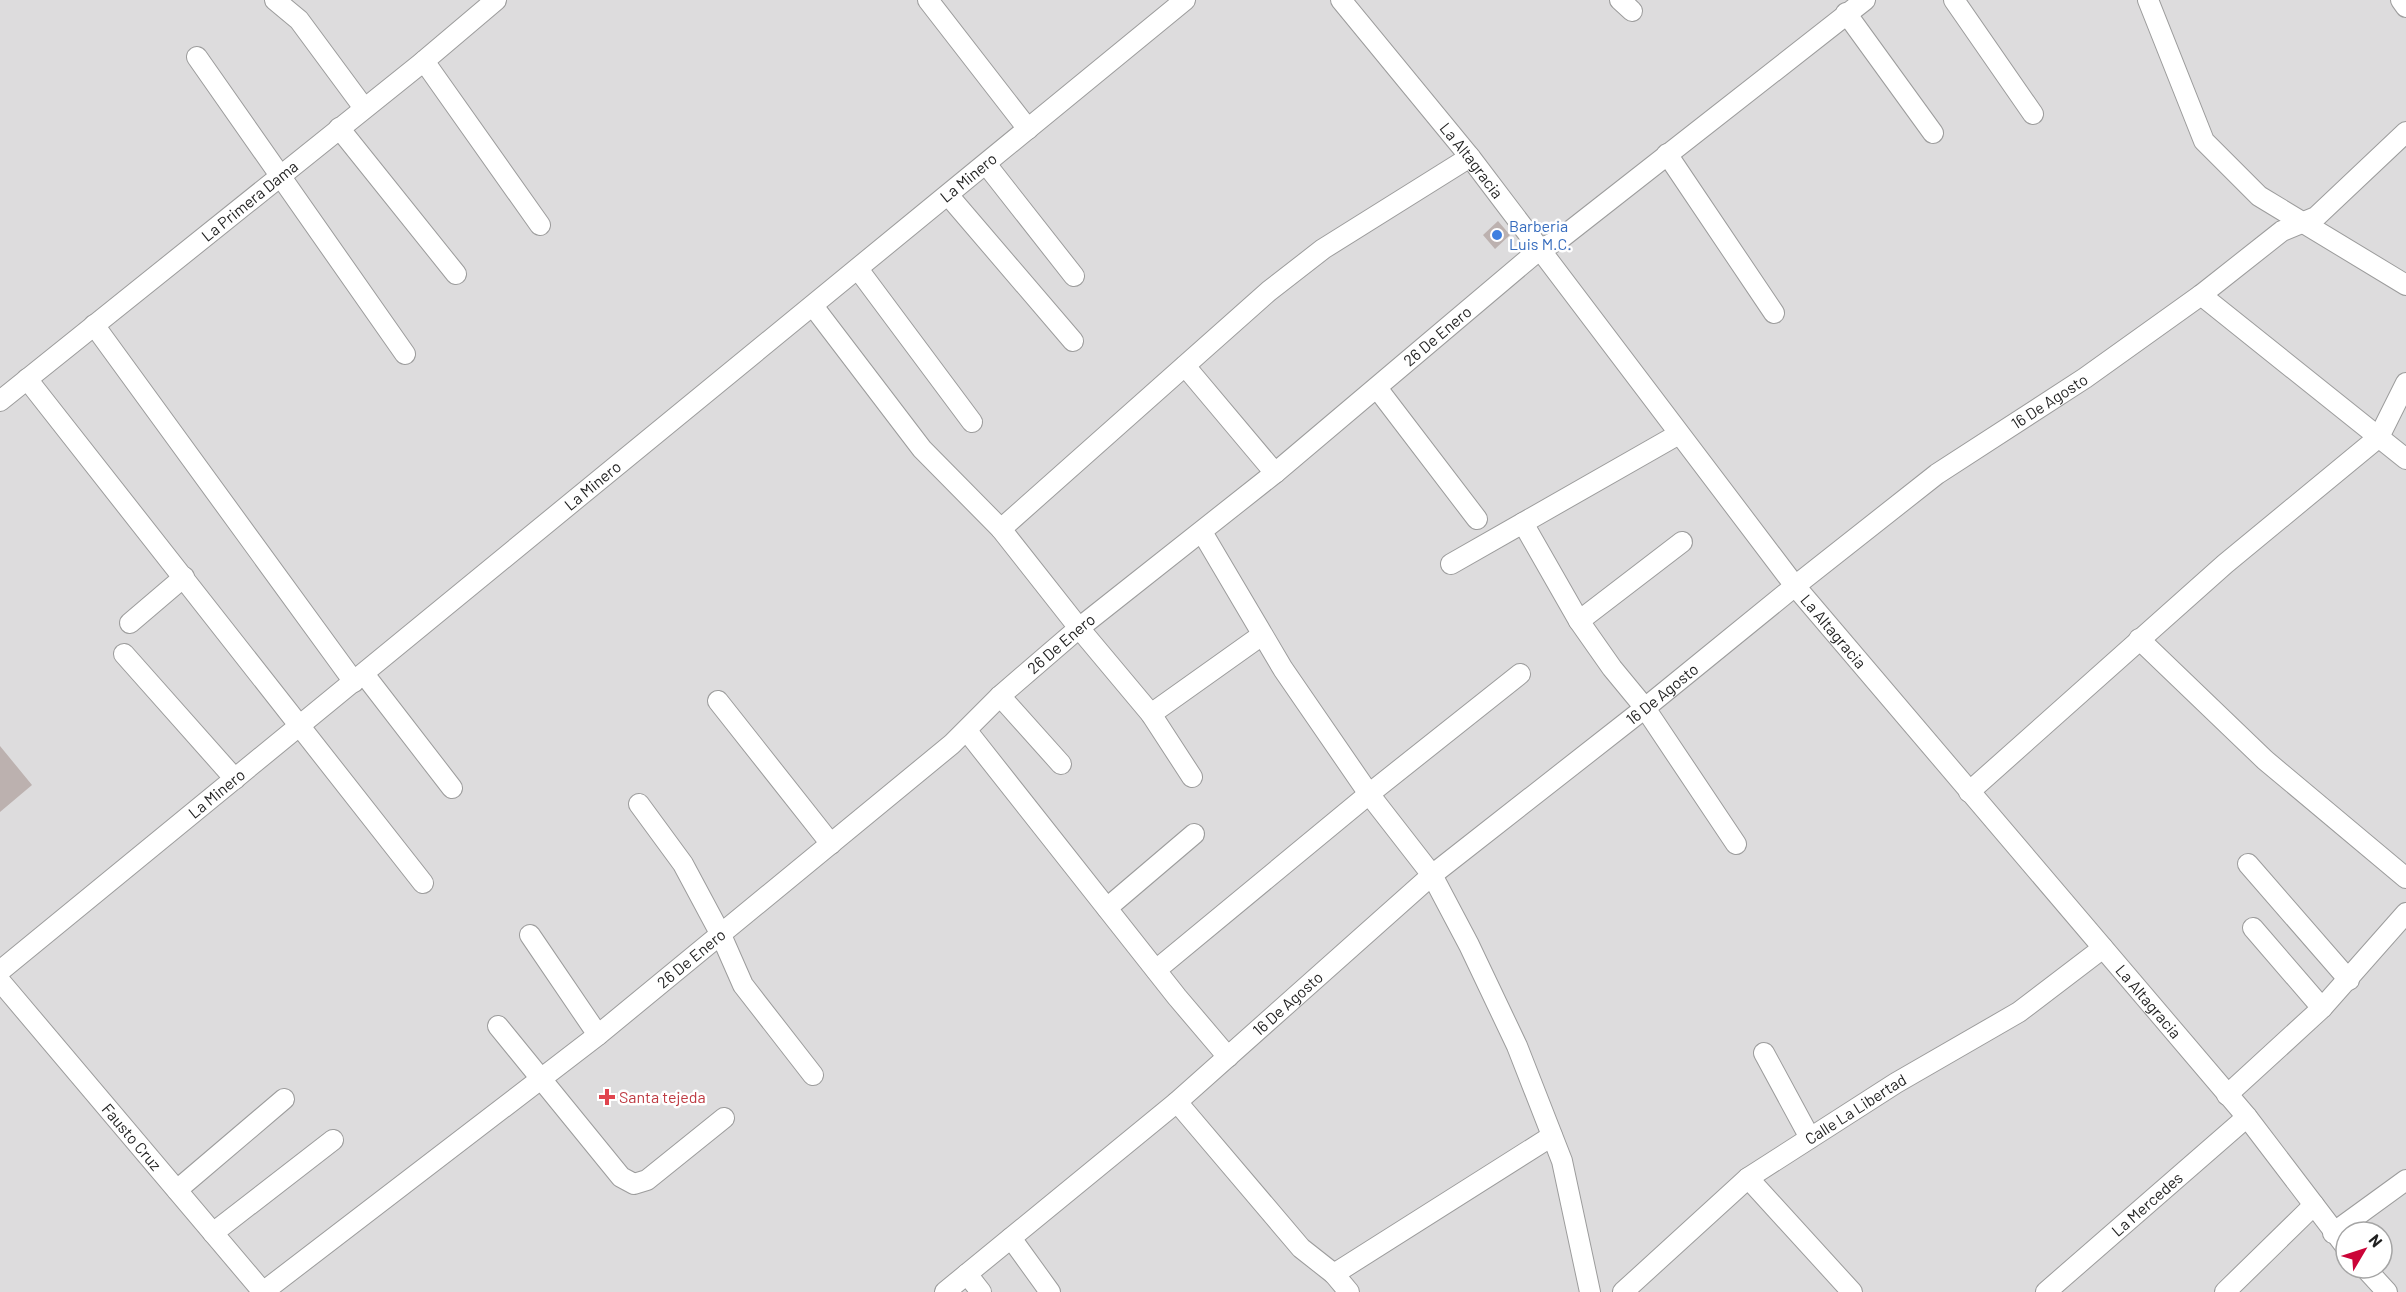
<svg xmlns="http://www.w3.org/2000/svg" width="2406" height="1292" viewBox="0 0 2406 1292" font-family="Barlow,sans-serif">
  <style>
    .residential { fill: #dddcdd; fill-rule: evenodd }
    .building { fill: #bcb1af }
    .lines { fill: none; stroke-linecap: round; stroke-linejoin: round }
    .street-casing { stroke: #9c9c9c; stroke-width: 22 }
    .street { stroke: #fff; stroke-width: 20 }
    .shop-dot { fill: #3f7fe0; stroke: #fff; stroke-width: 2 }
    .health-dot { fill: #e0444e; stroke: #fff; stroke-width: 2 }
    .labels { text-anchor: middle; stroke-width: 5; stroke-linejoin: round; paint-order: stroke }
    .street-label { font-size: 16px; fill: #1f1f1f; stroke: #fff }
    .shop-label { font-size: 16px; fill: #366cbe; stroke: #fff; text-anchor: start }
    .health-label { font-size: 16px; fill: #be3a42; stroke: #fff; text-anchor: start }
  </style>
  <rect width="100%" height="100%" fill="#f0eae6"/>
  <!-- residential -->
  <path class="residential" d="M0 0H2406V1292H0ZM2346 1232H2382V1268H2346Z"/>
  <!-- building -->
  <path class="building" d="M1498 221 1510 235 1495 249 1483 235Z
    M0 746 32 785 0 812Z"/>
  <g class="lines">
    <!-- street casing -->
    <g class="street-casing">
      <g id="street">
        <path d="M275 0 299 20 364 108"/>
        <path d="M928 0 1028 129"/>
        <path id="s1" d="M1341 0 1470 157 1795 586 2247 1117 2346 1247"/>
        <path d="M1620 0 1632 11"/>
        <path d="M1954 0 2033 114"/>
        <path d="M2148 0 2204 141 2259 196 2406 285"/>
        <path d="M2401 0 2406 7"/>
        <path d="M1846 13 1933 133"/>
        <path d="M197 57 405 354"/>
        <path d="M424 61 540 225"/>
        <path d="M339 128 456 274"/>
        <path d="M1667 154 1774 313"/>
        <path d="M986 164 1074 276"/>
        <path d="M948 195 1073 341"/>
        <path d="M858 269 972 422"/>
        <path d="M2201 295 2406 459"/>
        <path d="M813 306 922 449 1001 529 1079 628 1151 714 1192 777"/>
        <path d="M94 325 354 682"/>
        <path d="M1185 366 1275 473"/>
        <path d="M27 379 423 883"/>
        <path d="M1377 388 1477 519"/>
        <path id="s2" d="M0 401 424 61 496 0"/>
        <path d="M1523 523 1579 621 1612 668 1645 708 1736 844"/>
        <path d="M1001 529 1269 291 1323 249 1470 157"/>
        <path d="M1202 532 1283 669 1369 794 1432 875 1469 945 1517 1046 1562 1161 1590 1292"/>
        <path d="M1451 564 1679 434"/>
        <path d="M1579 621 1682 542"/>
        <path d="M130 623 184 577"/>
        <path d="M2139 639 2265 760 2406 878"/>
        <path d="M124 654 235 779"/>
        <path d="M364 674 452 788"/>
        <path d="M1000 696 1061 764"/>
        <path d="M718 701 831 844"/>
        <path d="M1151 714 1262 635"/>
        <path d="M967 731 1177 997 1228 1057"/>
        <path d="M1969 792 2225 564 2379 437 2406 383"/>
        <path d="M639 804 683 864 721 935 743 985 813 1075"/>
        <path d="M2248 864 2349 980"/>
        <path d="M1107 908 1194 834"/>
        <path d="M2253 928 2322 1008"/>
        <path d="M530 935 598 1035"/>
        <path d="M1156 970 1369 794 1520 674"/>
        <path id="s3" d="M0 971 1185 0"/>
        <path id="s4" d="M0 981 263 1292"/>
        <path d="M498 1026 621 1177 634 1184 647 1180 724 1118"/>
        <path d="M1764 1053 1810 1138"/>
        <path d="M2227 1095 2322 1008 2406 913"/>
        <path d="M1177 1102 1301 1248 1334 1274 1552 1136"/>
        <path d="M1748 1178 1852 1292"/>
        <path d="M177 1190 284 1099"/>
        <path d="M213 1233 333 1140"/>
        <path d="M2333 1233 2406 1180"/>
        <path d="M1011 1238 1050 1292"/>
        <path d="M2365 1268 2387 1292"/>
        <path d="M967 1274 981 1292"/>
        <path d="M1334 1274 1349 1292"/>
        <path id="s5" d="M263 1292 598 1035 952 744 1000 696 1079 628 1275 473 1539 250 1560 239 1865 0"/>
        <path id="s6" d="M945 1292 1177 1102 1432 875 1645 708 1795 586 1937 474 2085 378 2201 295 2282 231 2316 217 2406 132"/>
        <path id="s7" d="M1623 1292 1748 1178 1896 1083 2019 1012 2103 948"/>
        <path id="s8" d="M2046 1292 2247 1117"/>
        <path d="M2225 1292 2314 1205"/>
      </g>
    </g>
    <!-- street -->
    <use href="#street" class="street"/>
  </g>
  <!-- markers -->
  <circle class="shop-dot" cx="1497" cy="235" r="6"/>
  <path class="health-dot" d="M604 1088h6v6h6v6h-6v6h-6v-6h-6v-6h6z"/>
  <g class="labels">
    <!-- street labels -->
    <g class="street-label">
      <text dy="6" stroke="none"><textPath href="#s1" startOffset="207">La Altagracia</textPath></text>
      <text dy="6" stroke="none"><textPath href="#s3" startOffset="1252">La Minero</textPath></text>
      <text dy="6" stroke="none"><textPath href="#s2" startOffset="320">La Primera Dama</textPath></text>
      <text dy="6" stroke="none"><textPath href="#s5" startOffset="1515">26 De Enero</textPath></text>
      <text dy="6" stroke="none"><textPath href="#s6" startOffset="1420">16 De Agosto</textPath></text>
      <text dy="6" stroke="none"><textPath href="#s3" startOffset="766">La Minero</textPath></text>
      <text dy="6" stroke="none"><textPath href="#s1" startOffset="801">La Altagracia</textPath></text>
      <text dy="6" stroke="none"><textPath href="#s5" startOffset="1029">26 De Enero</textPath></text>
      <text dy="6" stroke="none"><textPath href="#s6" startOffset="934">16 De Agosto</textPath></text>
      <text dy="6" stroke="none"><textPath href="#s3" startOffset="280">La Minero</textPath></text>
      <text dy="6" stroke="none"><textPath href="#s5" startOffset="543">26 De Enero</textPath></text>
      <text dy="6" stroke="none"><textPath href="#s1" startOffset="1287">La Altagracia</textPath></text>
      <text dy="6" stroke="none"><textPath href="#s6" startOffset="448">16 De Agosto</textPath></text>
      <text dy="6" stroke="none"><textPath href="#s7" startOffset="297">Calle La Libertad</textPath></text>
      <text dy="6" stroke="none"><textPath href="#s4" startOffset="204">Fausto Cruz</textPath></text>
      <text dy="6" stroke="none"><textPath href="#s8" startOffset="134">La Mercedes</textPath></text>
    </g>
    <!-- shop labels -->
    <g class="shop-label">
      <text x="1509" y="232">Barberia<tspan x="1509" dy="18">Luis M.C.</tspan></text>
    </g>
    <!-- health labels -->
    <g class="health-label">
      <text x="619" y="1103">Santa tejeda</text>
    </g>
  </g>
  <!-- north arrow -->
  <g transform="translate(2364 1250) rotate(51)"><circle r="28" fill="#ffffff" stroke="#a5a5a5" stroke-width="1.5"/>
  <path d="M0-4.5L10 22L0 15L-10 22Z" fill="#cb0438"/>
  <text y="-9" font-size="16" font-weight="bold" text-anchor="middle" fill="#1f1f1f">N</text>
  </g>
</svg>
